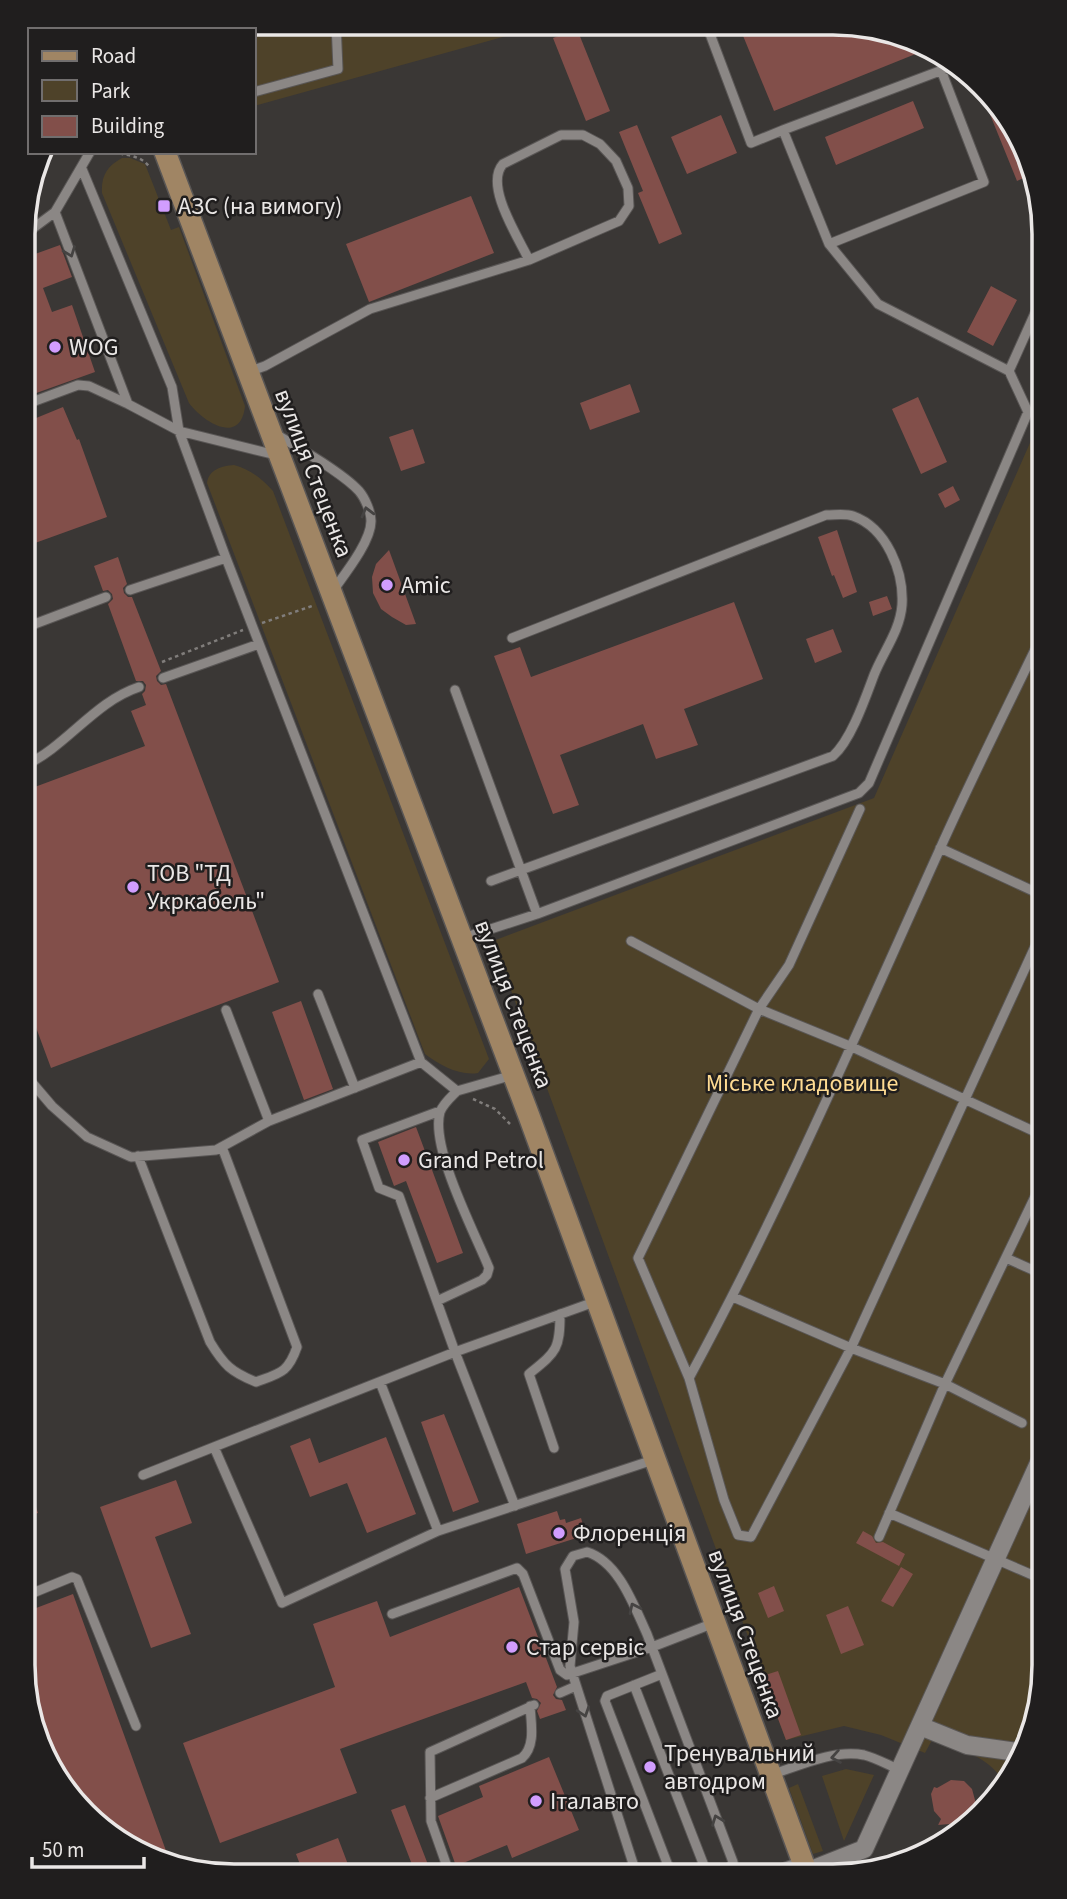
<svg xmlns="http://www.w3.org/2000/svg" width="1067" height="1899" viewBox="0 0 1067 1899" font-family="'Source Sans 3',sans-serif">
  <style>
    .green { fill: #4e4229 }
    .building { fill: #824f4a }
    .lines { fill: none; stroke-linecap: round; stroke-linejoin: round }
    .service-casing { stroke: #595655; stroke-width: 11 }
    .minor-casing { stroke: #595655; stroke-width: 20 }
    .secondary-casing { stroke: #595655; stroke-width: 24 }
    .path { stroke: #807d7b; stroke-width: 2.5; stroke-dasharray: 3.5 3.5; stroke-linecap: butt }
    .service { stroke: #8b8785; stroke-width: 9 }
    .minor { stroke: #8b8785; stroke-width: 18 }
    .secondary { stroke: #a08564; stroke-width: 21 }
    .oneway { stroke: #454342 }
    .poi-dot { fill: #d19dfe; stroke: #201e1e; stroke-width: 2.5 }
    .labels { text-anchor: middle; stroke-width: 5; stroke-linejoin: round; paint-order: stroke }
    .poi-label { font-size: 24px; fill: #eae7e6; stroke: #201e1e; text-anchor: start }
    .street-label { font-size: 24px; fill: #eae7e6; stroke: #201e1e }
    .park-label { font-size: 24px; fill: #fedb92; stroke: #201e1e }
    .rim { fill: none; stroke: #eae7e6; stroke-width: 3.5 }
  </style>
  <rect width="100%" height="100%" fill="#3a3735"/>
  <!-- green -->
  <path class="green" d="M234 23 546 25 254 106V30H199Z
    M122 158H130L145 164 171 230 179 227 245 406C241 446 203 422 189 403L102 193C101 176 107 166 122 158Z
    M1044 411V1679L1028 1745 1005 1785C991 1756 961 1750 932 1740L925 1753 881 1735 844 1726 786 1740 493 941 874 798Z
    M234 465C251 470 261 478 273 491L489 1059 478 1073C459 1076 440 1065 425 1054L207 483C209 469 222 466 234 465Z
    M846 1769 874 1775 844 1841 822 1776Z
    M798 1784 823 1851 813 1854 789 1788Z"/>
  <!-- building -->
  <path class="building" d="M739 26 873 27 923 51 774 111Z
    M577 29 610 111 586 121 553 38Z
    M913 101 924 128 836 165 825 137Z
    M992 104 1033 166 1034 173 1017 181 987 107Z
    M721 115 737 153 687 174 671 137Z
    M637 125 682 234 659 244 638 193 643 191 619 132Z
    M471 196 494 253 369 302 346 244Z
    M60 245 72 277 43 288 52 312 72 305 95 372 28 396 24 385V322L35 318 24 290V258Z
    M991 286 1017 300 993 346 967 332Z
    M630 384 640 412 590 430 580 403Z
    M918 397 947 462 921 474 892 409Z
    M63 407 77 440 79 439 107 517 24 547V423Z
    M413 429 425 463 401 471 389 437Z
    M953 486 960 500 945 508 938 494Z
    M837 530 857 592 843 598 834 575 832 576 818 537Z
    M389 550 416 624 406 625 392 617 381 609 373 593 372 577 376 564Z
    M118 557 127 584 123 588 124 593 128 597H132L161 671 156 676 157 681 161 685 166 684 279 982 51 1068 24 995V791L145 746 131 711 146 705 142 694 145 691 146 685 143 681H136L108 604 113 599 112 594 108 590 103 591 94 566Z
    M887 596 892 609 873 616 869 602Z
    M734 602 763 679 684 709 698 745 656 759 643 724 560 755 579 805 553 814 494 656 520 647 531 677Z
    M833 629 842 652 815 663 806 639Z
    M301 1001 333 1089 304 1100 272 1012Z
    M416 1127 463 1253 437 1263 406 1181 394 1186 378 1142Z
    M444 1414 479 1502 453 1512 421 1422Z
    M386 1437 416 1514 367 1533 347 1483 310 1497 290 1446 310 1438 319 1463Z
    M25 1473 38 1513 23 1518V1474Z
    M176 1480 192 1523 155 1537 191 1634 151 1648 100 1507Z
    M557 1511 560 1520 565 1519 566 1523 581 1518 586 1535 526 1554 517 1524Z
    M863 1531 872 1536 876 1543 883 1542 905 1554 899 1566 856 1543Z
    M901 1567 913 1574 893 1607 881 1601Z
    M774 1586 784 1611 768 1618 758 1593Z
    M519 1587 557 1687 553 1695 556 1699 562 1700 566 1710 540 1719 537 1711 541 1703 537 1699 532 1698 526 1682 340 1749 357 1793 220 1843 183 1743 335 1687 313 1624 377 1601 390 1637Z
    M73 1594 169 1859 105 1832 66 1793 33 1729 23 1665V1613Z
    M848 1606 864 1645 841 1654 826 1615Z
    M778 1671 801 1735 786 1740 762 1676Z
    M549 1757 579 1830 512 1858 507 1845 456 1866 438 1816 483 1797 479 1786Z
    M951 1780 964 1781 972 1789 978 1811 960 1823 938 1825 941 1819 934 1811 931 1794 934 1787 937 1788Z
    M405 1805 432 1875H416L391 1810Z
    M338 1838 352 1875H304L296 1854Z"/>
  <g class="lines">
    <!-- service casing -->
    <g class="service-casing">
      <path id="service" d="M254 92 338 69 336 23
        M783 130 953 66
        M90 152 55 212 128 404 179 431 276 455
        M82 169 172 387 179 431 226 558 421 1062 457 1091 513 1075
        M24 235 55 212
        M829 244 984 182 941 70
        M1009 371 1044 293
        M248 372 265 366 370 309 529 260 619 221 629 206 628 188 616 161 600 144 583 135H561L503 164C484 185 518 237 529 260
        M24 405 78 385 89 386 128 404
        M274 433C296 446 343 473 359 491 365 498 371 512 371 521 371 542 344 575 332 592
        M130 590 226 558
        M24 628 106 597
        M163 678 259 644
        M455 690 537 914
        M24 766C67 746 94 702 139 687
        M860 809 789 965 759 1009 638 1258 689 1378 724 1500 738 1535 751 1537 851 1348 1044 927
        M940 848 1044 896
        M491 881 833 756C851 740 865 699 874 675 883 652 900 631 902 605 904 572 887 528 853 516 845 513 835 515 826 515L512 638
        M463 938 537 914 859 793 869 783 1028 412 1009 371 878 304 829 244 783 130 751 143 707 26
        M631 941 759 1009 852 1047 1044 1136
        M318 994 355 1088
        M226 1010 269 1121
        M23 1072 52 1106 87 1137 131 1157 216 1150 269 1121 421 1062
        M440 1111 362 1140 379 1188 399 1196 455 1352 515 1506
        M138 1156 210 1342C224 1365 231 1372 256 1382 280 1373 288 1373 297 1347L222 1147
        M1006 1258 1044 1275
        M733 1297 851 1348 945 1384 1022 1423
        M437 1301 482 1280 487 1275 489 1268C475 1233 430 1148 440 1112 443 1104 451 1097 457 1091
        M689 1378C782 1207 859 1028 939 851 972 777 1009 704 1044 631
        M380 1382 438 1531
        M214 1447 282 1603 438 1531 653 1460
        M554 1448 529 1374C556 1352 560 1350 560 1314
        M143 1475 455 1352 597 1301
        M889 1513 1044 1580
        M879 1537 945 1384 1044 1178
        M23 1597 72 1577 77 1579 136 1726
        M392 1614 517 1568 523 1574 560 1670 567 1675 652 1647 714 1623
        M662 1674 607 1696 605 1701 672 1876
        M634 1685 708 1876
        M560 1693 576 1686
        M771 1775C798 1766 834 1749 864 1755 876 1758 888 1765 900 1770
        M430 1798 522 1758C536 1746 531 1723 530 1706
        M450 1875 431 1821 430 1752 534 1705
        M637 1876 570 1666 574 1622 565 1569 573 1556 587 1552C619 1562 634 1606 647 1634L733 1862 728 1871 716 1876
        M760 1876 802 1861"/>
    </g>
    <!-- minor casing -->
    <g class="minor-casing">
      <path id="minor" d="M920 1726 967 1745 1024 1753
        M806 1872 864 1849 1044 1452
        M827 1876 841 1875"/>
    </g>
    <!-- secondary casing -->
    <g class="secondary-casing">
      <path id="secondary" d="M165 152 529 1116 808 1876"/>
    </g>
    <!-- path -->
    <path class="path" d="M121 152 122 154C133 156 144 158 150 168
      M262 623 315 605
      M162 662 243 630
      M473 1099 495 1109 510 1124"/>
    <!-- service -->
    <use href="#service" class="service"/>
    <!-- minor -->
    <use href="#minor" class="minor"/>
    <!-- secondary -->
    <use href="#secondary" class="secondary"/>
  </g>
  <!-- one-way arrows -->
  <defs><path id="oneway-chevron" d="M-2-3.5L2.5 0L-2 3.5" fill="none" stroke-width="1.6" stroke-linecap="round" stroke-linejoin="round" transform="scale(1.75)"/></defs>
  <g class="oneway">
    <use href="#oneway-chevron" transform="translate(70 252) rotate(69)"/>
    <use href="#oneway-chevron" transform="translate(367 512) rotate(-105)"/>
    <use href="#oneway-chevron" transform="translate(634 1608) rotate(-116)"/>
    <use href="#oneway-chevron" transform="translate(584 1712) rotate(72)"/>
    <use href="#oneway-chevron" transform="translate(836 1757) rotate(170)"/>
    <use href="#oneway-chevron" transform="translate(717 1820) rotate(-111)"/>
  </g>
  <!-- markers -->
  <g class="poi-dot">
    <rect x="157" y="199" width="14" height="14" rx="3.5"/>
    <circle cx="55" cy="347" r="7"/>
    <circle cx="387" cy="585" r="7"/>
    <circle cx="133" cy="887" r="7"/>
    <circle cx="404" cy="1160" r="7"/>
    <circle cx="559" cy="1533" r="7"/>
    <circle cx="512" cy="1647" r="7"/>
    <circle cx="650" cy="1767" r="7"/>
    <circle cx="536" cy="1801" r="7"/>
  </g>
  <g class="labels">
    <!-- poi labels -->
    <g class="poi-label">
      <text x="178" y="214">АЗС (на вимогу)</text>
      <text x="69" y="355">WOG</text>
      <text x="401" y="593">Amic</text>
      <text x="147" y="881">ТОВ "ТД<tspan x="147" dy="28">Укркабель"</tspan></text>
      <text x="418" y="1168">Grand Petrol</text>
      <text x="573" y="1541">Флоренція</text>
      <text x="526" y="1655">Стар сервіс</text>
      <text x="664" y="1761">Тренувальний<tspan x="664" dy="28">автодром</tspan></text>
      <text x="550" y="1809">Італавто</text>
    </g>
    <!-- street labels -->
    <g class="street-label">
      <text transform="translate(314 473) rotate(69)" y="8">вулиця Стеценка</text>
      <text transform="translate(514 1004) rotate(69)" y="8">вулиця Стеценка</text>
      <text transform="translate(746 1634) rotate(70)" y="8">вулиця Стеценка</text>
    </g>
    <!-- park labels -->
    <g class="park-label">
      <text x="802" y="1091">Міське кладовище</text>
    </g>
  </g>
  <!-- crop -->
  <path d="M0 0H1067V1899H0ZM234 35H833A199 199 0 0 1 1032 234V1665A199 199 0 0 1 833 1864H234A199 199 0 0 1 35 1665V234A199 199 0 0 1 234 35Z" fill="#201e1e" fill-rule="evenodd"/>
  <path class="rim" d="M234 35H833A199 199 0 0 1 1032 234V1665A199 199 0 0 1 833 1864H234A199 199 0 0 1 35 1665V234A199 199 0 0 1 234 35Z"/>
  <!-- legend -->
  <rect x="28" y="28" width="228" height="126" fill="#201e1e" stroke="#716e6e" stroke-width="2"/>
  <rect x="42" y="51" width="35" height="10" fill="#a08564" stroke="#716e6e" stroke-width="2"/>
  <text x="91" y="63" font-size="21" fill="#eae7e6">Road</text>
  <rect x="42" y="80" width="35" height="21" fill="#4e4229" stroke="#716e6e" stroke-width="2"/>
  <text x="91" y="98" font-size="21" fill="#eae7e6">Park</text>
  <rect x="42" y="116" width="35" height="21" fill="#824f4a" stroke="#716e6e" stroke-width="2"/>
  <text x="91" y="133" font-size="21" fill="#eae7e6">Building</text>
  <!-- scale -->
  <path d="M32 1857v10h112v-10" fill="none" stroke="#eae7e6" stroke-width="3.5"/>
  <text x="42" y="1857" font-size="21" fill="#eae7e6" stroke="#201e1e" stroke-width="5" paint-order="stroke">50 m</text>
</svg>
